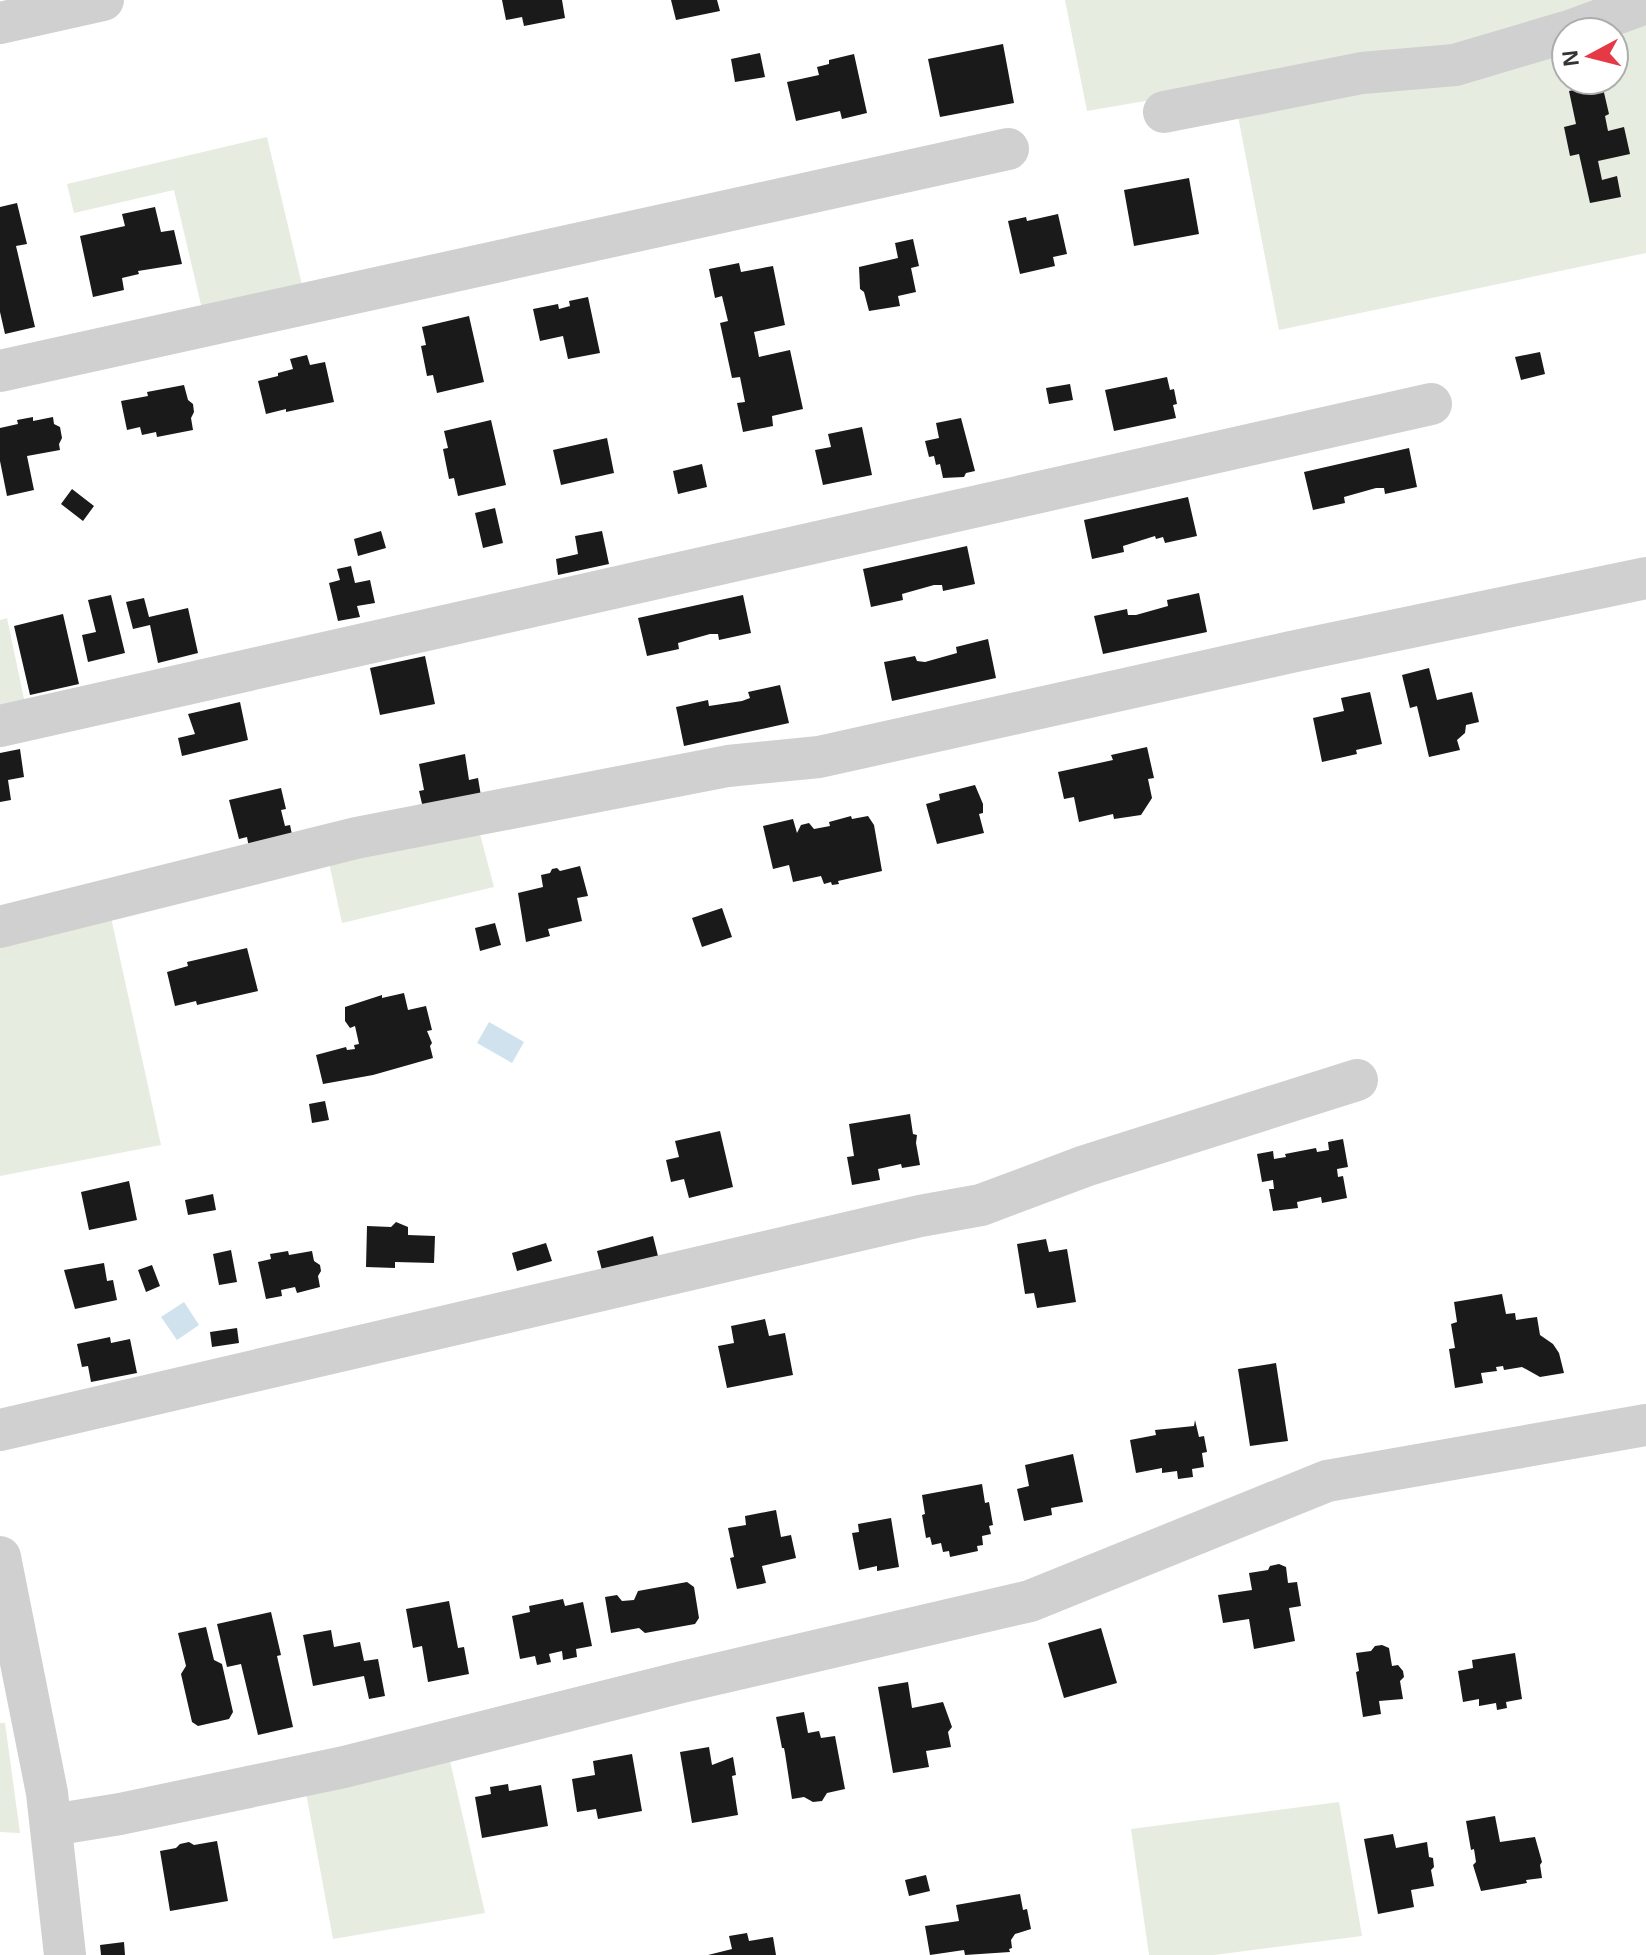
<svg xmlns="http://www.w3.org/2000/svg" width="1646" height="1955" viewBox="0 0 1646 1955" font-family="Arial,sans-serif">
  <style>
    .green { fill: #e6ecdf; fill-rule: evenodd }
    .water { fill: #cfe2ee }
    .building { fill: #1a1a1a }
    .lines { fill: none; stroke-linecap: round; stroke-linejoin: round }
    .minor { stroke: #d0d0d0; stroke-width: 42 }
  </style>
  <rect width="100%" height="100%" fill="#fff"/>
  <!-- green -->
  <path class="green" d="M1065 0H1646V253L1279 330 1238 116 1174 96 1087 111ZM1566 32H1614V80H1566Z
    M267 137 302 285 202 309 174 190 74 213 67 184Z
    M7 618 27 713 0 719V620Z
    M477 823 494 887 342 923 328 858Z
    M110 913 161 1145 0 1176V936Z
    M0 1723H5L20 1833 0 1832Z
    M450 1761 485 1913 333 1939 306 1793Z
    M1339 1802 1362 1936 1214 1955H1149L1131 1829Z"/>
  <!-- water -->
  <path class="water" d="M489 1022 524 1042 512 1063 477 1043Z
    M184 1302 199 1325 177 1340 161 1317Z"/>
  <!-- building -->
  <path class="building" d="M502 0H562L565 18 524 26 522 17 506 20Z
    M671 0H717L720 11 676 20Z
    M1003 44 1014 103 940 117 928 59Z
    M760 53 765 77 735 82 731 59Z
    M854 54 867 113 842 119 840 111 796 121 787 82 819 75 817 67 829 64V60Z
    M1602 84 1609 114 1605 116 1608 131 1624 127 1630 154 1598 161 1602 180 1617 176 1621 197 1590 203 1579 154 1570 156 1564 127 1576 124 1569 91Z
    M1189 178 1199 234 1134 246 1124 190Z
    M17 203 27 244 16 246 35 327 5 334 0 312V207Z
    M155 207 161 232 174 230 182 264 138 271 139 274 122 278 124 290 93 297 80 236 125 226 122 214Z
    M1058 214 1067 254 1053 257 1055 266 1020 274 1008 221 1026 217 1027 221Z
    M913 239 919 266 911 268 916 292 898 296 900 306 869 311 864 292 860 289 859 267 898 258 895 243Z
    M739 263 741 272 773 266 785 325 754 332 757 346 759 357 790 350 803 409 772 416 773 426 743 432 737 403 745 402 740 377 732 378 720 323 728 321 722 296 715 298 709 269Z
    M588 297 600 353 568 359 563 336 540 341 533 309 558 304 559 309 570 306 569 301Z
    M469 316 484 382 437 393 433 375 427 376 421 346 426 345 422 327Z
    M1540 352 1545 374 1521 380 1515 357Z
    M307 355 310 365 325 362 334 402 286 412V409L266 414 258 381 278 376V373L293 369 290 359Z
    M1167 377 1170 390 1174 389 1177 404 1173 405 1176 418 1114 431 1105 390Z
    M1070 384 1073 400 1049 404 1046 388Z
    M184 385 188 400 193 404 194 412 191 418 193 430 157 437 156 432 142 435 140 427 127 430 121 401 148 396 147 392Z
    M33 417V421L53 417 54 424 60 427 62 438 59 444 60 450 27 456 34 490 7 496 0 461V428L18 424 17 420Z
    M961 418 975 471 966 473 964 477 943 478 940 464 936 465 934 456 929 457 925 441 939 438 936 423Z
    M491 420 506 485 458 496 454 478 449 479 443 449 448 448 444 431Z
    M862 427 872 475 823 485 815 450 831 447 828 434Z
    M607 438 614 473 561 485 553 450Z
    M1409 448 1417 487 1385 494 1384 488H1376L1344 497 1345 503 1313 510 1304 472Z
    M702 464 707 487 678 494 673 471Z
    M72 489 94 506 83 521 61 504Z
    M1188 497 1197 536 1165 543 1163 537 1156 539 1155 536 1123 546 1124 552 1092 559 1084 520Z
    M495 508 503 543 483 548 475 513Z
    M381 531 386 548 358 556 354 539Z
    M602 531 609 564 558 575 556 559 578 554 575 536Z
    M967 546 975 584 943 591 942 585H934L902 594 903 600 871 607 863 569Z
    M351 566 355 583 370 580 375 603 357 606 360 617 338 621 329 583 340 580 337 569Z
    M1199 593 1207 632 1103 654 1094 616 1127 609 1128 615H1136L1168 606 1167 600Z
    M111 595 125 653 88 662 82 635 96 632 88 600Z
    M743 595 751 633 719 640 718 634H710L678 643 679 649 647 656 638 618Z
    M144 598 149 617 188 608 198 653 158 663 150 625 133 629 126 602Z
    M63 614 79 684 30 695 14 626Z
    M988 639 996 678 892 701 884 662 915 656 917 661 925 662 957 653 956 647Z
    M425 656 435 704 380 715 370 668Z
    M1429 668 1437 700 1472 692 1479 722 1466 725 1465 733 1457 740 1460 750 1429 757 1417 706 1410 708 1402 675Z
    M780 685 789 723 684 746 676 707 708 700 709 706 742 701 750 698 748 692Z
    M1370 692 1382 744 1356 750 1357 754 1322 762 1313 718 1344 711 1341 698Z
    M240 702 248 740 182 756 178 738 195 734 188 714Z
    M1147 747 1154 778 1148 779 1152 798 1141 815 1114 819 1113 814 1079 822 1074 797 1064 799 1058 772 1113 760 1111 755Z
    M20 749 24 777 8 780 11 800 0 802V753Z
    M465 754 469 780 478 778 481 796 423 808 419 791 424 790 419 764Z
    M975 785 983 804V813L979 814 984 833 937 844 926 804 940 800 939 794Z
    M281 788 286 809 281 810 285 826 290 825 294 844 250 853 247 837 239 839 229 800Z
    M851 816 852 819 868 816 874 825 882 871 838 881 839 884 832 885 831 882 824 884 821 876 793 882 789 865 773 869 763 826 793 819 797 833 801 825 809 823 814 829 830 826 829 822Z
    M580 866 588 896 577 898 582 921 548 929 550 936 526 942 518 893 543 887 541 875 550 873 552 869 557 868 560 871Z
    M722 908 732 937 702 947 692 918Z
    M495 923 501 945 480 951 475 928Z
    M247 948 258 991 197 1005 196 1001 175 1006 167 972 188 966 187 962Z
    M404 993 408 1010 426 1006 432 1030 427 1031 432 1043 430 1046 433 1058 373 1075 323 1084 316 1055 346 1047 347 1050 355 1049 354 1045 359 1044 355 1026 350 1028 345 1021V1007L382 995V998Z
    M325 1101 329 1120 312 1123 309 1104Z
    M910 1114 913 1134 917 1135 916 1143 920 1165 902 1168 901 1164 878 1169 880 1180 852 1185 847 1157 854 1156 849 1124Z
    M720 1131 733 1187 689 1198 684 1179 671 1182 666 1160 679 1157 675 1141Z
    M1343 1139 1348 1167 1337 1169 1338 1177 1343 1176 1347 1198 1322 1203 1321 1197 1297 1202 1298 1208 1273 1211 1269 1189H1274L1273 1180 1262 1182 1257 1154 1273 1151 1274 1159 1286 1157 1285 1154 1316 1148 1317 1152 1329 1150 1328 1142Z
    M129 1181 137 1220 89 1230 81 1192Z
    M213 1194 216 1210 188 1215 185 1200Z
    M396 1222 408 1227V1235L435 1236 434 1263 395 1262V1268L366 1267 367 1226 391 1227Z
    M653 1236 660 1264 604 1278 597 1251Z
    M1046 1239 1049 1252 1067 1249 1076 1302 1037 1308 1034 1293 1025 1294 1017 1244Z
    M546 1243 552 1261 517 1271 512 1253Z
    M231 1250 237 1282 219 1285 213 1254Z
    M288 1251 289 1255 312 1251 314 1261 320 1265 321 1271 318 1276 320 1287 297 1293 295 1287 281 1290 282 1296 266 1299 258 1262 271 1259 270 1254Z
    M104 1263 107 1281 113 1280 117 1300 75 1309 64 1270Z
    M152 1265 160 1286 146 1292 138 1270Z
    M1502 1294 1506 1314 1515 1313 1516 1320 1537 1317 1540 1335 1553 1344 1559 1353 1564 1373 1540 1377 1522 1367 1504 1370 1503 1366 1496 1367 1497 1371 1481 1373 1483 1383 1455 1388 1449 1349 1455 1348 1451 1324 1457 1322 1454 1302Z
    M765 1319 769 1336 785 1333 793 1375 727 1388 718 1346 734 1343 731 1326Z
    M237 1328 239 1343 212 1347 210 1332Z
    M110 1337 111 1343 130 1339 137 1373 91 1382 88 1366 82 1367 77 1344Z
    M1276 1363 1288 1441 1250 1446 1238 1369Z
    M1195 1420 1199 1437 1204 1436 1207 1452 1202 1453 1204 1467 1192 1469 1193 1477 1178 1479 1177 1471 1162 1473V1468L1136 1473 1130 1440 1156 1435 1155 1430 1194 1426Z
    M1073 1454 1083 1502 1051 1508 1052 1515 1024 1521 1017 1489 1029 1486 1025 1465Z
    M982 1484 985 1503 989 1502 993 1525 989 1526 991 1534 982 1536 983 1545 977 1546 978 1551 950 1557 949 1551 943 1552 941 1543 932 1545 930 1537 926 1538 922 1515 925 1514 922 1495Z
    M776 1510 781 1537 791 1535 796 1558 762 1566 766 1583 737 1589 730 1558 734 1557 728 1528 746 1525 745 1516Z
    M891 1518 899 1567 877 1571V1566L859 1570 852 1533 859 1532 858 1524Z
    M1279 1564 1286 1567 1288 1583 1297 1582 1301 1606 1289 1608 1295 1641 1254 1649 1249 1619 1223 1623 1218 1595 1252 1590 1249 1573 1268 1570 1270 1566Z
    M687 1582 694 1587 699 1618 695 1624 645 1633 639 1628 611 1633 605 1597 617 1595 622 1601 634 1600 638 1591Z
    M563 1599 565 1606 583 1602 592 1646 576 1649 577 1657 563 1660 562 1651 549 1654 551 1662 537 1665 535 1656 520 1659 512 1616 530 1612 529 1606Z
    M449 1601 458 1648 464 1647 469 1674 428 1682 422 1646 413 1648 406 1609Z
    M271 1612 281 1655 277 1656 293 1727 258 1735 241 1664 227 1667 217 1624Z
    M206 1627 214 1660 222 1664 233 1712 229 1719 198 1726 192 1722 181 1674 186 1666 178 1633Z
    M1101 1628 1117 1683 1064 1698 1048 1643Z
    M331 1630 334 1647 360 1642 364 1661 378 1659 385 1696 369 1699 364 1676 313 1686 303 1635Z
    M1382 1645 1389 1648 1392 1666 1398 1665 1403 1671 1404 1677 1400 1681 1403 1699 1379 1701 1381 1714 1363 1717 1356 1672 1359 1671 1356 1653 1371 1651 1375 1646Z
    M1515 1653 1522 1699 1506 1702 1507 1708 1497 1710 1496 1703 1479 1706V1699L1463 1702 1458 1671 1473 1668 1472 1660Z
    M908 1682 912 1708 943 1702 952 1727 948 1732 951 1747 926 1751 929 1767 893 1773 878 1687Z
    M804 1712 808 1733 819 1731 821 1738 835 1736 845 1789 827 1793 822 1801 813 1802 804 1797 792 1799 785 1753 784 1748H782L776 1717Z
    M709 1747 712 1765 733 1757 736 1775 732 1776 738 1815 692 1823 680 1752Z
    M632 1754 642 1811 598 1819 596 1809 577 1812 572 1779 595 1775 593 1761Z
    M508 1784 509 1791 541 1785 548 1826 482 1838 475 1797 491 1794 490 1787Z
    M1495 1816 1500 1842 1535 1837 1542 1862 1540 1865 1542 1878 1526 1880 1527 1883 1481 1891 1473 1865 1476 1862 1474 1849 1471 1850 1466 1821Z
    M1393 1834 1396 1848 1427 1842 1429 1857 1433 1858 1434 1867 1431 1870 1434 1886 1411 1890 1414 1907 1378 1914 1364 1839Z
    M217 1841 228 1901 170 1911 160 1851 176 1848 180 1844 189 1842 194 1845Z
    M926 1875 930 1891 909 1896 905 1880Z
    M1020 1894 1023 1910 1027 1909 1031 1929 1015 1934 1011 1940 1012 1948 1009 1949 1010 1952 965 1955 964 1950 930 1955 925 1926 959 1921 956 1905Z
    M747 1933 749 1941 773 1937 776 1955H708L732 1949 729 1936Z
    M124 1942 125 1955H101L100 1945Z"/>
  <g class="lines">
    <!-- minor -->
    <path class="minor" d="M0 23 103 0
      M1567 32 1646 3
      M1164 112 1362 73 1455 65 1566 32
      M0 371 1008 149
      M0 726 1431 404
      M0 927 356 838 728 766 819 757 1291 652 1646 578
      M0 1430 920 1216 981 1205 1085 1166 1357 1080
      M0 1557 47 1793 65 1955
      M52 1825 120 1814 344 1767 682 1682 1030 1601 1327 1481 1646 1425"/>
  </g>
  <!-- north arrow -->
  <g transform="translate(1590 56) rotate(263)"><circle r="38" fill="#ffffff" stroke="#adadad" stroke-width="2"/>
  <path d="M0-6L14 30L0 20L-14 30Z" fill="#e63946"/>
  <text y="-12" font-size="22" font-weight="bold" text-anchor="middle" fill="#333333">N</text>
  </g>
</svg>
